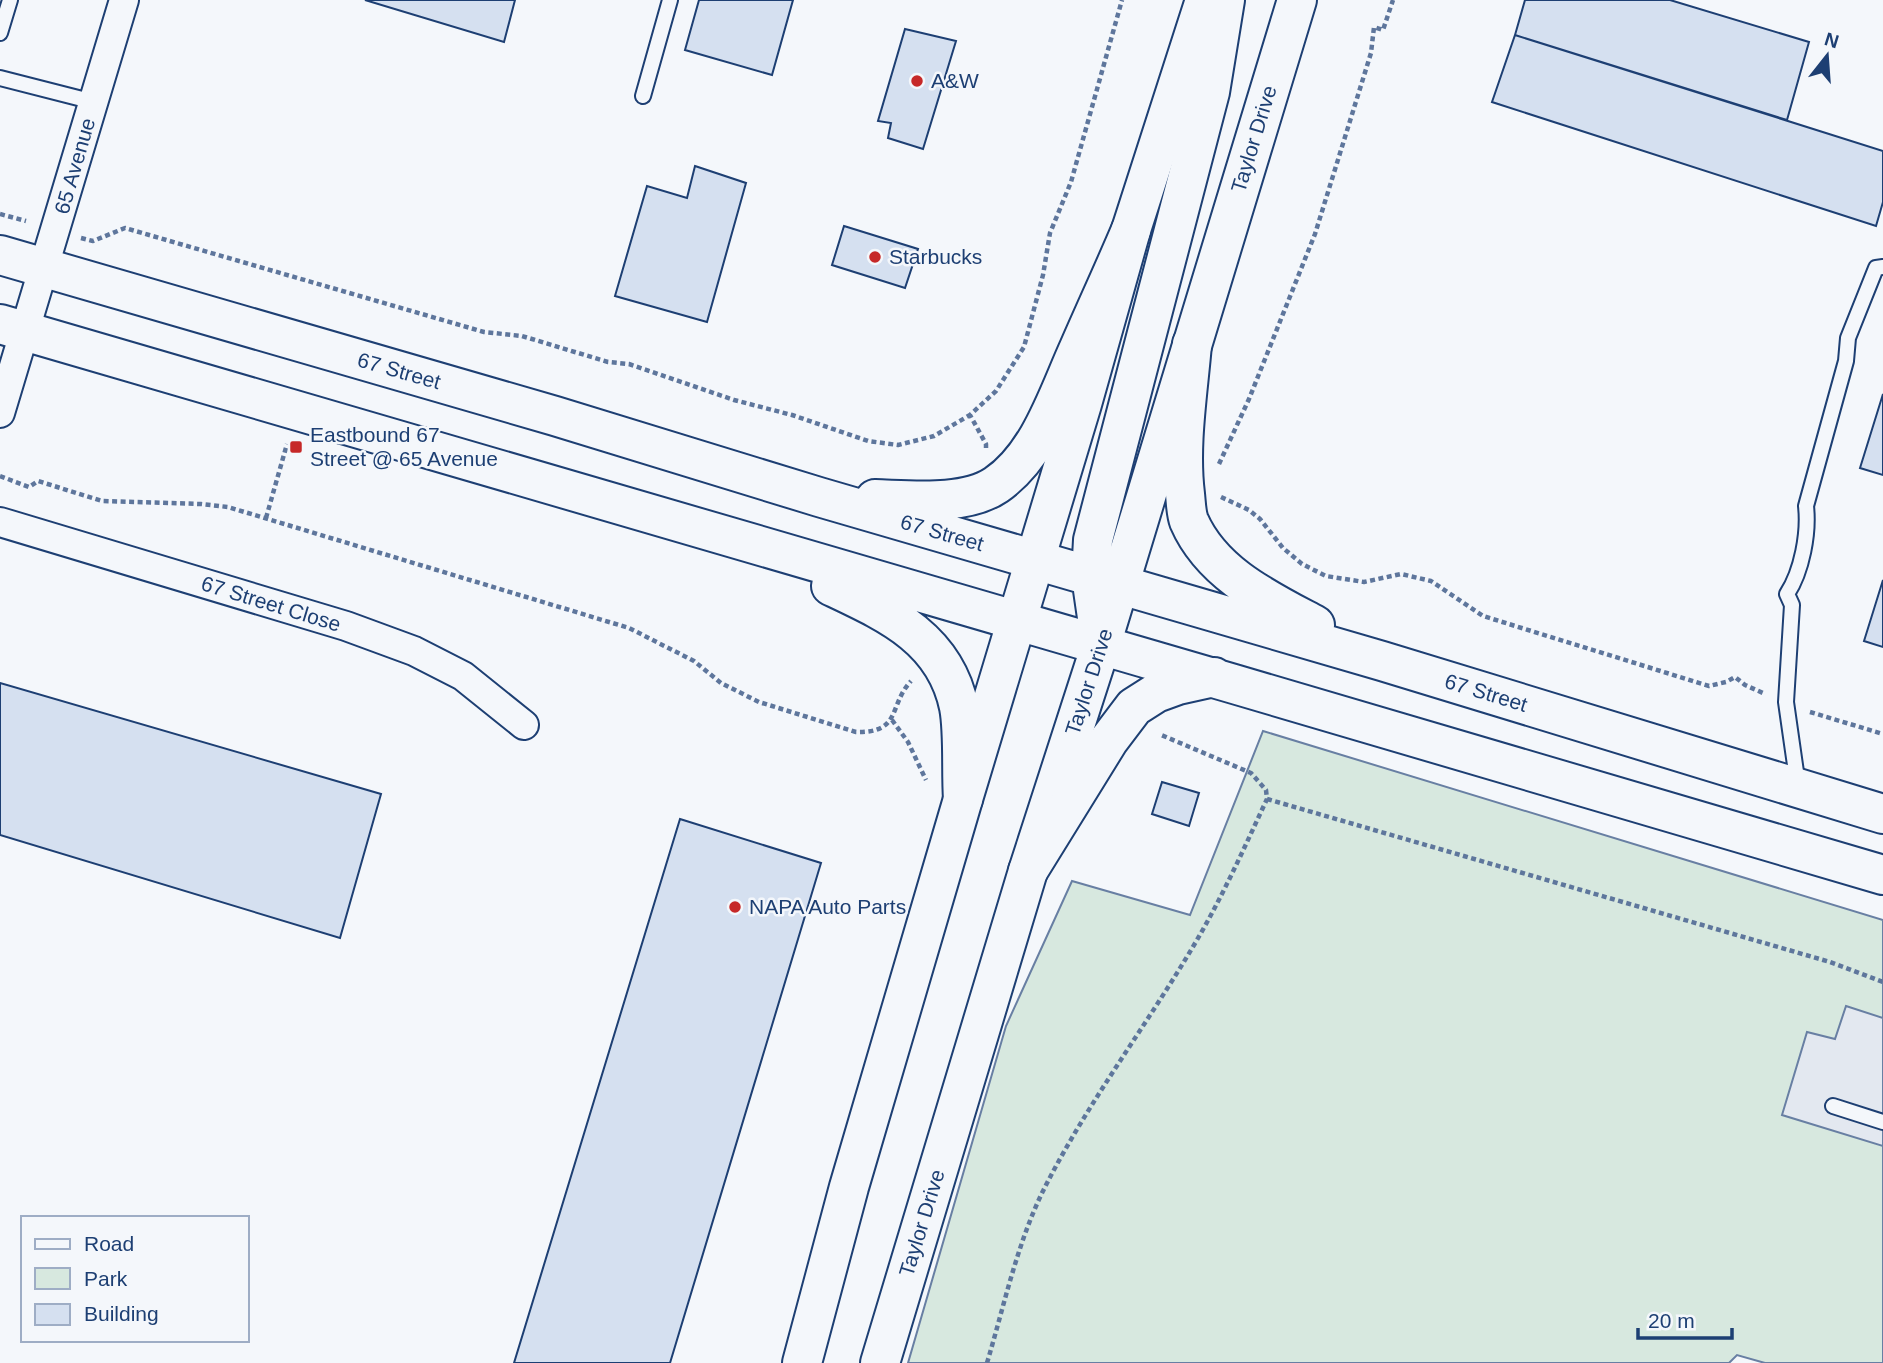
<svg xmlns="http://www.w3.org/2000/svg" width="1883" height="1363" viewBox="0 0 1883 1363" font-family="Arial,sans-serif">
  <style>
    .green { fill: #d7e8df; stroke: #687fa3; stroke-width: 2 }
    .parking { fill: #e3e8f0; stroke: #687fa3; stroke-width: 2 }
    .building { fill: #d5e0f0; stroke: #1d3f73; stroke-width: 2 }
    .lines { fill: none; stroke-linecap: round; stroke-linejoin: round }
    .lane-casing { stroke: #1d3f73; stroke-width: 18 }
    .street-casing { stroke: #1d3f73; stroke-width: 32 }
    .secondary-casing { stroke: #1d3f73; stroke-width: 42 }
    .primary-casing { stroke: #1d3f73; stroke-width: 42 }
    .path { stroke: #5e769c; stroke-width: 4.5; stroke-dasharray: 5 3.5; stroke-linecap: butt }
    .lane { stroke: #f4f7fb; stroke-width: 14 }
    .street { stroke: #f4f7fb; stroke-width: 28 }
    .secondary { stroke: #f4f7fb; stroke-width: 38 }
    .primary { stroke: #f4f7fb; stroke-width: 38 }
    .poi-dot { fill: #c62828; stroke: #f4f7fb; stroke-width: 2.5 }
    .labels { text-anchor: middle; stroke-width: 5; stroke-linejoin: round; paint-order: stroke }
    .poi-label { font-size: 21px; fill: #1d3f73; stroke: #f4f7fb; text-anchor: start }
    .street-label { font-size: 21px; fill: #1d3f73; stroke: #f4f7fb }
  </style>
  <rect width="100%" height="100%" fill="#f4f7fb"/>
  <!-- green -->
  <path class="green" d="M1263 731 1883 920V1363H1765L1737 1355 1729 1363H908L1006 1026 1072 881 1190 915Z"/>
  <!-- parking -->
  <path class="parking" d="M1846 1006 1883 1018V1146L1782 1115 1807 1032 1835 1039Z"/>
  <!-- building -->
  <path class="building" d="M365 0H515L504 42Z
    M699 0H793L772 75 685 50Z
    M1525 0H1670L1809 42 1787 120 1515 35Z
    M905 29 956 41 923 149 888 138 891 123 878 121Z
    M1515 35 1883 151V202L1876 226 1492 102Z
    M695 166 746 183 707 322 615 296 647 186 687 198Z
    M844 226 918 249 905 288 832 265Z
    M1883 394V475L1860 468Z
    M1883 580V647L1864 641Z
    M0 683 381 794 340 938 0 835Z
    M1162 782 1199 793 1189 826 1152 814Z
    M680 819 821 863 670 1363H514Z"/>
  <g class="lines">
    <!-- lane casing -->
    <g class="lane-casing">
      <path id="lane" d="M0 33 10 0
        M0 78 94 102
        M643 96 670 0
        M1798 786 1786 702 1792 605 1787 594C1802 571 1809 533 1806 506L1846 361 1848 338 1876 268 1883 267
        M1833 1106 1883 1122"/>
    </g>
    <!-- street casing -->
    <g class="street-casing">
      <path id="street" d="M0 413 124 0
        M0 522 346 626 414 651 463 676 524 725"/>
    </g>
    <!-- secondary casing -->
    <g class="secondary-casing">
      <path id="secondary" d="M802 1363 849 1187 963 799 1082 404 1131 230 1205 0
        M880 1363 1028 871 1101 645 1297 0"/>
    </g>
    <!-- primary casing -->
    <g class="primary-casing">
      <path id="primary" d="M0 255 555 416 819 497 1382 661 1883 814
        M0 324C628 508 1256 689 1883 875
        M1192 344C1188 393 1179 445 1185 494 1186 503 1186 513 1189 521 1212 574 1268 600 1315 625
        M875 499C911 500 965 506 996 485 1040 455 1058 394 1079 348 1096 309 1114 270 1131 230
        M831 586C888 613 945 638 959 707 964 733 961 772 963 799
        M1101 645 1091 576 1093 540 1210 92 1225 0
        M1028 871 1109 740 1134 707 1156 693 1178 685 1214 677"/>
    </g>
    <!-- path -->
    <path class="path" d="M0 214 26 221
      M81 238 93 241 125 228 484 332 522 336 608 362 629 364 734 400 792 415 868 441 898 445 934 436 970 415
      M986 448V444L970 415 996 391 1024 347 1043 275 1050 233 1071 182 1122 0
      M1219 464 1249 399 1315 234 1371 53 1374 27 1383 30 1393 0
      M0 476 29 487 38 481 102 501 201 504 228 507 629 628 694 661 721 683 759 702 856 732C902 733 888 706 911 681
      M1221 497 1249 510 1260 519 1283 548 1302 564 1326 576 1364 582 1401 574 1431 581 1483 616 1709 686 1726 682 1735 677 1745 685 1763 693
      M266 518 287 444
      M1810 712 1883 734
      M892 720 908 742 926 780
      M1267 799 1830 962 1883 982
      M987 1363C1004 1306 1017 1244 1043 1191 1088 1101 1151 1020 1201 933 1226 889 1246 844 1267 799L1266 790 1251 773 1159 734"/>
    <!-- lane -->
    <use href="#lane" class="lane"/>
    <!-- street -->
    <use href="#street" class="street"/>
    <!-- secondary -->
    <use href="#secondary" class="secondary"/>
    <!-- primary -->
    <use href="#primary" class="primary"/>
  </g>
  <!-- markers -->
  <g class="poi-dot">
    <circle cx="917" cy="81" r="7"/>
    <circle cx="875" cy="257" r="7"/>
    <rect x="289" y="440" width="14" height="14" rx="3.5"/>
    <circle cx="735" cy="907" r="7"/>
  </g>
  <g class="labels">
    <!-- poi labels -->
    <g class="poi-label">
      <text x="931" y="88">A&amp;W</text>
      <text x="889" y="264">Starbucks</text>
      <text x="310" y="442">Eastbound 67<tspan x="310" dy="24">Street @ 65 Avenue</tspan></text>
      <text x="749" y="914">NAPA Auto Parts</text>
    </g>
    <!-- street labels -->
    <g class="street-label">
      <text transform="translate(1254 139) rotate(-73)" y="7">Taylor Drive</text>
      <text transform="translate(75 166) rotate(-74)" y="7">65 Avenue</text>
      <text transform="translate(399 371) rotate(16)" y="7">67 Street</text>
      <text transform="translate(942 533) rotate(16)" y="7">67 Street</text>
      <text transform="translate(271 604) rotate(17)" y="7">67 Street Close</text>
      <text transform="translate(1089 682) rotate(-72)" y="7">Taylor Drive</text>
      <text transform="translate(1486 693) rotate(17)" y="7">67 Street</text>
      <text transform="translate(922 1223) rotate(-73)" y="7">Taylor Drive</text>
    </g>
  </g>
  <!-- legend -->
  <rect x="21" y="1216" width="228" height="126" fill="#f4f7fb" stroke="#9eadc5" stroke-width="2"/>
  <rect x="35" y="1239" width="35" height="10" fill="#f4f7fb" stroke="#9eadc5" stroke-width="2"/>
  <text x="84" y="1251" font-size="21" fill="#1d3f73">Road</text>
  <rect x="35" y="1268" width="35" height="21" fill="#d7e8df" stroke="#9eadc5" stroke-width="2"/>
  <text x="84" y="1286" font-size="21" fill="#1d3f73">Park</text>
  <rect x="35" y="1304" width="35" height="21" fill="#d5e0f0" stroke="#9eadc5" stroke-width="2"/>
  <text x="84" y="1321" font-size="21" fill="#1d3f73">Building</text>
  <!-- north arrow -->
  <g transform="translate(1827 56) rotate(17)" stroke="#f4f7fb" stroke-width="5" paint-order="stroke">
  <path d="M0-5L12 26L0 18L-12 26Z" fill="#1d3f73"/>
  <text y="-10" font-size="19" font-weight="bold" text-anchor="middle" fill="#1d3f73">N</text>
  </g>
  <!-- scale -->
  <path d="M1638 1328v10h94v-10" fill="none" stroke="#1d3f73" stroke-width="3.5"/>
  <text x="1648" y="1328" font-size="21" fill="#1d3f73" stroke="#f4f7fb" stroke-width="5" paint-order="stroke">20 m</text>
</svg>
